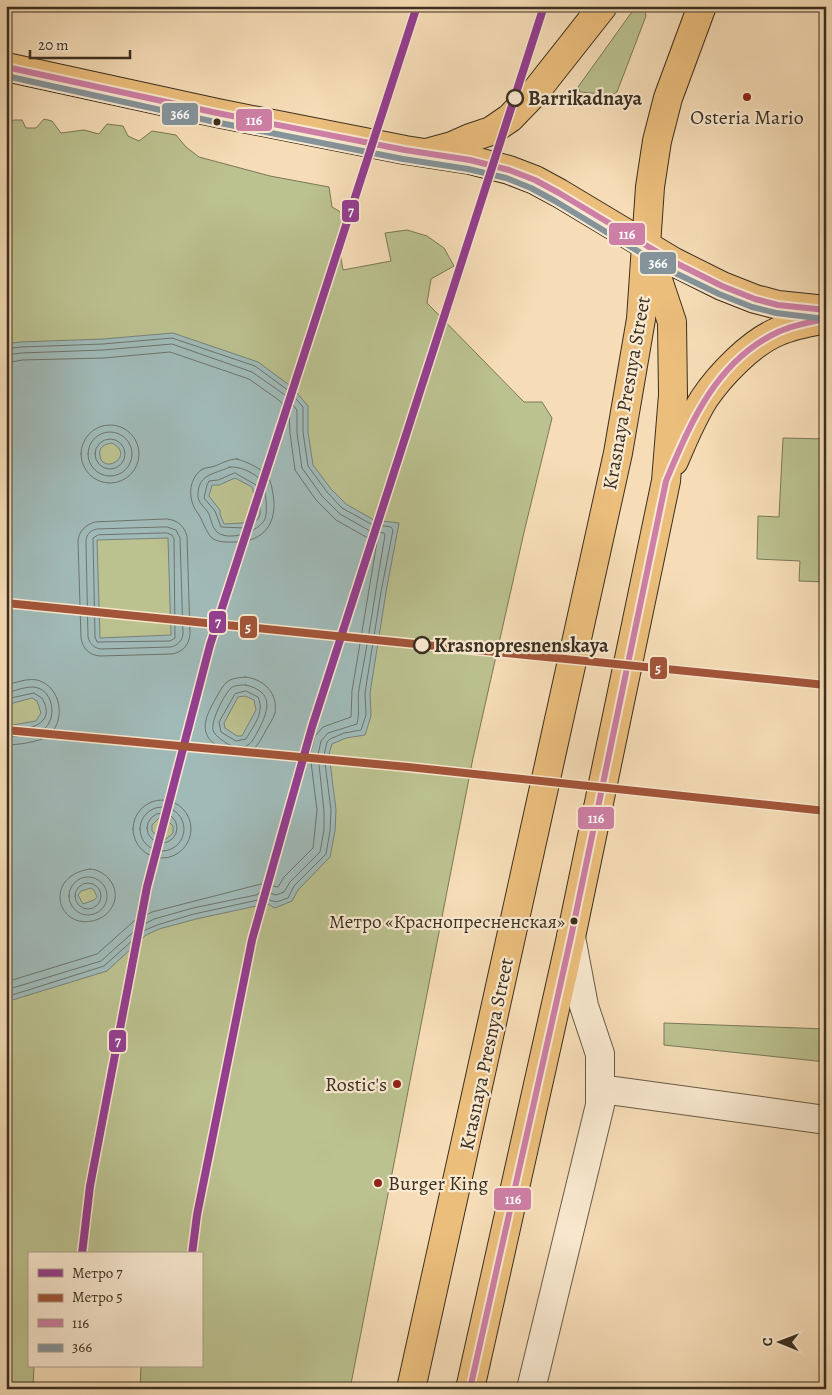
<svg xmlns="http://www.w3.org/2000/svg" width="832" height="1395" viewBox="0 0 832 1395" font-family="Alegreya,serif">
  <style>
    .green { fill: #bbc18f; stroke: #7a7858 }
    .water { fill: #a0bab8; stroke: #77827c; fill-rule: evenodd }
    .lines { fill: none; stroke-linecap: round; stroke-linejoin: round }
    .shore { stroke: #6d746c; stroke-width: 1 }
    .minor-casing { stroke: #695a46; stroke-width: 30 }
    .major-casing { stroke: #3a2f21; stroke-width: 30 }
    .minor { stroke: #f9e9d0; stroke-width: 28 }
    .major { stroke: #ebbe7c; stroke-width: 28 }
    .bus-1-casing { stroke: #f9e9d0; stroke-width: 10 }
    .bus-2-casing { stroke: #f9e9d0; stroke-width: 10 }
    .bus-1 { stroke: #ce7fa6; stroke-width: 6 }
    .bus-2 { stroke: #85949b; stroke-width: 6 }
    .metro-1-casing { stroke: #f9e9d0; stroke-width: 11 }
    .metro-2-casing { stroke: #f9e9d0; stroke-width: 11 }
    .metro-1 { stroke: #943e90; stroke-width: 8 }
    .metro-2 { stroke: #a35539; stroke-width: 8 }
    .poi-dot { fill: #8f2418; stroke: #f9e9d0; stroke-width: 2 }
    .stop-dot { fill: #f9e9d0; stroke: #3a2f21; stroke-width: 2.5 }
    .bus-dot { fill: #3a2f21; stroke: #f9e9d0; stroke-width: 2 }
    .labels { text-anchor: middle; stroke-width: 4.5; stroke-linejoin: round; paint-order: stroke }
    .bus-label { font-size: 19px; fill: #3a2f21; stroke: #f9e9d0; text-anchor: end }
    .stop-label { font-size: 20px; font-weight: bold; fill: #3a2f21; stroke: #f9e9d0; text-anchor: start }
    .poi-label { font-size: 20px; fill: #3a2f21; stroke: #f9e9d0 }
    .street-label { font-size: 20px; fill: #3a2f21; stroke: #f9e9d0 }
    .line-badge { stroke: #f9e9d0; stroke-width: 2 }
    .badge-label { font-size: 14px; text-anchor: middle; font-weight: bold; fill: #fff }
  </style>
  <rect width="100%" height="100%" fill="#f6ddb7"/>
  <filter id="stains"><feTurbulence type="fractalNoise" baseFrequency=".004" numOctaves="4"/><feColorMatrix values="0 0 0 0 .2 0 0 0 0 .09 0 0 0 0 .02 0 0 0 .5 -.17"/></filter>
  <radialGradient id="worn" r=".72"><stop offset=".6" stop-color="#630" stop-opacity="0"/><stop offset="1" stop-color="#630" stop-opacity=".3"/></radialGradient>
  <!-- green -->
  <path class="green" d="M638 7 645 10 646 16 617 92 612 95 580 92 578 87 634 9Z
    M44 119 52 121 61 133 84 130 99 134 107 124 123 126 128 136 139 141 152 131 176 135 186 147 199 157 270 176 329 187 332 207 339 211 344 219V242L340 253 343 270 391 261 385 233 407 230 427 236 444 248 454 266 431 279 427 303 524 402H542L552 418 525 528 473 758 350 1389H140L141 1366H201V1254H29V1366H34L33 1389H6V124L14 120H22L26 128H36Z
    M783 438 826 439V582L799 581 800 561 757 559 758 516 779 517Z
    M664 1023 826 1029V1062L664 1045Z"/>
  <!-- water -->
  <path class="water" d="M173 333 258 362 292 387 308 406V432L313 465 331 489 346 504 374 520 399 523 386 592 370 693 371 716 365 735 346 738 332 744 329 754 336 810 335 831 330 857 298 890 292 901 275 908 264 902 261 905 196 919 159 929 146 935 107 971 6 1002V726L36 721 41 713 37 701 32 698 6 705V344L20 342 103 339ZM112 443C136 456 103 475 100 456 98 447 105 444 112 443ZM235 478 252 487 255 499V514L243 523 224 524 220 514V510L209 496 212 485H219ZM168 538 171 635 100 638 97 540ZM245 696 254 700 256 710 242 736H237L225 728 224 723 238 697ZM159 818 166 819 173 826V833L166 839H161L152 831V825ZM91 888 94 890 97 897 94 900 83 904 78 895 81 891Z"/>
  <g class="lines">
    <!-- shore -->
    <path class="shore" d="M6 349 21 347 103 344 172 338 255 366 289 391 303 407V432L308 466 327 492 342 508 371 524 391 527 393 530 381 592 365 693 366 715 361 730 344 733 330 739 327 742 324 755 331 810 330 831 326 854 294 886 288 898 276 902 263 898 258 900 194 914 157 925 143 931 104 966 6 997
      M6 355 21 353 103 350 172 344 252 372 285 395 297 410V433L302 468 322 496 340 514 370 531 384 533 385 535C376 586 369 638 359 689 357 701 360 712 357 724L328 733 321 741 318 755 324 811V830L320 852 290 882 284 892 276 895 263 891 256 895 193 908 154 919 139 927 101 961 6 990
      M6 363 22 360 104 358 170 352 249 379 280 401 289 412 290 433 295 470 316 500 336 520 366 537 375 539 377 542 352 691 351 717 323 727 315 736 310 754 317 810 313 848 284 877 278 887 261 884 152 912 134 921 97 954 6 982
      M81 454a29 29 0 1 1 58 0a29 29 0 1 1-58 0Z
      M88 454a22 22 0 1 1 44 0a22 22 0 1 1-44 0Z
      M95 454a15 15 0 1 1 30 0a15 15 0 1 1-30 0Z
      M237 459C247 462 261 468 267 476 271 481 272 488 273 494 278 523 264 542 235 542 227 542 219 543 212 538 205 531 203 520 197 512 188 500 188 480 201 470 205 467 210 468 215 466 223 463 229 459 237 459Z
      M230 467C239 466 256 473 261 481 266 488 268 512 265 519 259 532 228 542 217 532 212 527 211 520 209 514 206 508 200 505 198 498 197 474 212 475 230 467Z
      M235 473 256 485 260 499V515L258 519 244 528 221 527 215 511 204 498 207 485 209 481 218 480Z
      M167 519C178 520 184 526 187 536L190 634C189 645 183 652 172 654L100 656C89 655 83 649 81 638L78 541C79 531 85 525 95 522Z
      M167 527 176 530 180 538 183 634C182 641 178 645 171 647L101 649C94 648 90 644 88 637L86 542C86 535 90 530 97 529Z
      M167 533 172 535 174 539 175 638 170 641 97 642 95 637 93 538 98 535Z
      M245 677C264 679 278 693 275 713 273 719 269 725 266 730 253 756 243 763 216 745 197 732 207 714 216 698 219 693 222 686 227 682 232 678 238 678 245 677Z
      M6 685C15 683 27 678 37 680 61 686 67 721 48 736 40 742 16 745 6 745
      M246 685C274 692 269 709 259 729 256 734 253 742 248 745 241 750 233 747 226 743 221 739 215 736 213 730 211 720 224 695 231 688 235 685 241 685 246 685Z
      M246 691 258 697C265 712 254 725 246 739L236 741 221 732 219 722 235 694Z
      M6 693C14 691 24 687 33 687 53 688 58 718 44 729 38 734 15 737 6 737
      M6 699 34 693 42 698C58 726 26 730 6 731
      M133 829a29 29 0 1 1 58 0a29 29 0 1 1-58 0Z
      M140 829a22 22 0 1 1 44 0a22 22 0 1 1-44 0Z
      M147 828a15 15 0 1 1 30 0a15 15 0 1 1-30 0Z
      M90 869C107 870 121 889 113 905 109 913 104 917 96 920 57 932 42 876 90 869Z
      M69 896a19 19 0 1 1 38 0a19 19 0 1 1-38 0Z
      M75 896a13 13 0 1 1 26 0a13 13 0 1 1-26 0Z"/>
    <!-- minor casing -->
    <g class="minor-casing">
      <path id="minor" d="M601 1089 826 1120
        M531 1389 600 1105V1054L584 1006 571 937"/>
    </g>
    <!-- major casing -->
    <g class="major-casing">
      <path id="major" d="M6 67 217 113 405 150 470 160 509 170 535 180 559 193 674 262 722 286 755 299 778 305 826 310
        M430 152 452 146 470 138 491 131 510 118 536 91 603 6
        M674 461C683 440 692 418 704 399 720 375 751 343 777 332 792 325 810 322 826 319
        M411 1389 618 453 641 319 650 187 657 141 668 98 702 6
        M470 1389 571 937 666 481 673 395 672 322 651 259"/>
    </g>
    <!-- minor -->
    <use href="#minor" class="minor"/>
    <!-- major -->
    <use href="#major" class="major"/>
    <!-- bus-1 casing -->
    <g class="bus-1-casing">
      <path id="bus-1" d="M6 67 217 113 405 150 470 160 509 170 535 180 559 193 674 262 722 286 755 299 778 305 826 310
        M470 1389 571 937 666 481C691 422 716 361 778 332 793 325 810 322 826 319"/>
    </g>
    <!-- bus-2 casing -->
    <g class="bus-2-casing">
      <path id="bus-2" d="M6 76 215 122 403 159 468 169 506 178 531 188 555 201 669 270 719 294 752 307 776 313 825 319"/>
    </g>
    <!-- bus-1 -->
    <use href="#bus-1" class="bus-1"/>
    <!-- bus-2 -->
    <use href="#bus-2" class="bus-2"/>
    <!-- metro-1 casing -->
    <g class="metro-1-casing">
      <path id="metro-1" d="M82 1254 90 1186 147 887 210 645 417 6
        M192 1254 197 1215 252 940 312 727 544 6"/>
    </g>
    <!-- metro-2 casing -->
    <g class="metro-2-casing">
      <path id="metro-2" d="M6 603 826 685
        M6 730 408 767 826 811"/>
    </g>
    <!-- metro-1 -->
    <use href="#metro-1" class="metro-1"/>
    <!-- metro-2 -->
    <use href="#metro-2" class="metro-2"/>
  </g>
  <!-- markers -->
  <g class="poi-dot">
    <circle cx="747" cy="97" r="5"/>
    <circle cx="397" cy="1084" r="5"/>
    <circle cx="378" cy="1183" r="5"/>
  </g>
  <g class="stop-dot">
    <circle cx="515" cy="98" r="8"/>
    <circle cx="422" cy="645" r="8"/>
  </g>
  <g class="bus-dot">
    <circle cx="217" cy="122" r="4.5"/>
    <circle cx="574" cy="921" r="4.5"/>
  </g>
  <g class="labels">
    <!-- bus labels -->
    <g class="bus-label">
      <text x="565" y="928">Метро «Краснопресненская»</text>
    </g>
    <!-- stop labels -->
    <g class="stop-label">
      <text x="528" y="105">Barrikadnaya</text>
      <text x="434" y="652">Krasnopresnenskaya</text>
    </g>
    <!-- poi labels -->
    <g class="poi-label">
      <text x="747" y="124">Osteria Mario</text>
      <text x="387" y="1091" text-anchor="end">Rostic's</text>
      <text x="388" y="1190" text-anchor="start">Burger King</text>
    </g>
    <!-- street labels -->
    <g class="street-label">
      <text transform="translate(626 393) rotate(-80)" y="7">Krasnaya Presnya Street</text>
      <text transform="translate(486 1054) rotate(-78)" y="7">Krasnaya Presnya Street</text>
    </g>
  </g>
  <g class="line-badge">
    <rect x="161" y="102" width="38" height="24" rx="5" fill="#85949b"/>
    <rect x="235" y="108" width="38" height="24" rx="5" fill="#ce7fa6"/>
    <rect x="341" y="199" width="19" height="24" rx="5" fill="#943e90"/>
    <rect x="608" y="222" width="38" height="24" rx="5" fill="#ce7fa6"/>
    <rect x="639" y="251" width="38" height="24" rx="5" fill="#85949b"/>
    <rect x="208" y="610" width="19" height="24" rx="5" fill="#943e90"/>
    <rect x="239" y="615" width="19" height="24" rx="5" fill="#a35539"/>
    <rect x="649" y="656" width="19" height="24" rx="5" fill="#a35539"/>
    <rect x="577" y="806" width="38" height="24" rx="5" fill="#ce7fa6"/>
    <rect x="108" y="1029" width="19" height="24" rx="5" fill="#943e90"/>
    <rect x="493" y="1187" width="39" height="24" rx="5" fill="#ce7fa6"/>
  </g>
  <g class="badge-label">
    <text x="180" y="119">366</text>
    <text x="254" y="125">116</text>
    <text x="351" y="216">7</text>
    <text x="627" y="239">116</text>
    <text x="658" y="268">366</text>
    <text x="218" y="627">7</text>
    <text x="248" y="632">5</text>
    <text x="658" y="673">5</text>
    <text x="596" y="823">116</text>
    <text x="118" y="1046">7</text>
    <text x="513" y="1204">116</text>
  </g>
  <!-- margin -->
  <rect width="832" height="1395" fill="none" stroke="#f6ddb7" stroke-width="25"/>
  <rect x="8" y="8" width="817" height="1380" fill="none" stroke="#3a2f21" stroke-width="2.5"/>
  <rect x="12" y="12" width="807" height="1370" fill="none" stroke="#3a2f21"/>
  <!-- legend -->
  <rect x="28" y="1252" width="175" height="115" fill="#f9e9d0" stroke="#ad9f8a"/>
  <rect x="38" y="1269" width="25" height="8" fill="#943e90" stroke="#ad9f8a"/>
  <text x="72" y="1278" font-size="15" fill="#3a2f21">Метро 7</text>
  <rect x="38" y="1294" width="25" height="8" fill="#a35539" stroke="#ad9f8a"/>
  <text x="72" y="1302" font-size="15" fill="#3a2f21">Метро 5</text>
  <rect x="38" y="1319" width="25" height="8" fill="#ce7fa6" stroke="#ad9f8a"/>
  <text x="72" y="1328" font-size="15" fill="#3a2f21">116</text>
  <rect x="38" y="1344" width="25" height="8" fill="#85949b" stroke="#ad9f8a"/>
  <text x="72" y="1352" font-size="15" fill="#3a2f21">366</text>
  <!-- north arrow -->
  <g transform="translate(780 1342) rotate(271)" stroke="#f9e9d0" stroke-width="4" paint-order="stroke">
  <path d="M0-4L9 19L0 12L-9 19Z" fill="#3a2f21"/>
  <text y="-8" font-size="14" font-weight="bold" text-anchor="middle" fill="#3a2f21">С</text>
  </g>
  <!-- scale -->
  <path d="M30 50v8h100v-8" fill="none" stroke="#3a2f21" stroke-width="2.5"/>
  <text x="38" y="50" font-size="15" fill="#3a2f21" stroke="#f9e9d0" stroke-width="4" paint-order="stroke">20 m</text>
  <rect width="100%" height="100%" filter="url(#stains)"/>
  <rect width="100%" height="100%" fill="url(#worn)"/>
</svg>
